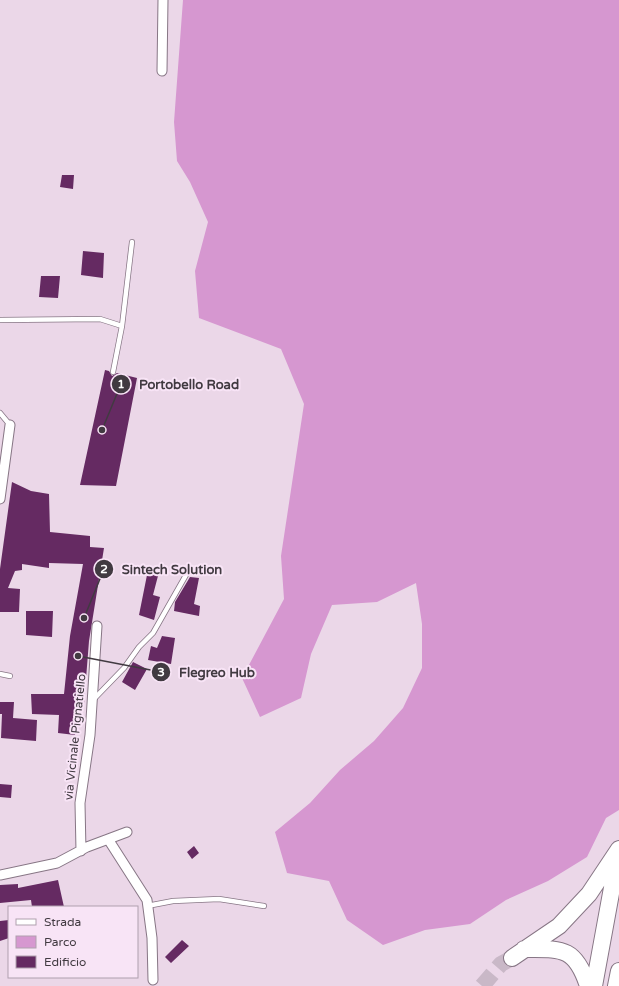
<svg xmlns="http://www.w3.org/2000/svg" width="619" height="986" viewBox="0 0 619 986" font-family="'Varela Round',sans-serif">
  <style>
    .green { fill: #d697d0 }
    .building { fill: #652a62 }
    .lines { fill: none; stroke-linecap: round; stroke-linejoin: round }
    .highway-tunnel { stroke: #c9b8c7; stroke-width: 16; stroke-dasharray: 16 8; stroke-linecap: butt }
    .lane-casing { stroke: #877685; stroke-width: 6 }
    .street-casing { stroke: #877685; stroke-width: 11 }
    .highway-casing { stroke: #877685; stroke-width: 18 }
    .lane { stroke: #fff; stroke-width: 4.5 }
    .street { stroke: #fff; stroke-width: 9 }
    .highway { stroke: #fff; stroke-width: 16 }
    .labels { text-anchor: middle; stroke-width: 4; stroke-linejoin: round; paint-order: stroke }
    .street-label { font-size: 12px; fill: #413a41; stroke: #f8e4f6 }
    .leader { fill: none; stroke: #413a41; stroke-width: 1.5 }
    .callout-dot { fill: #413a41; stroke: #f8e4f6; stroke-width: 1.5 }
    .mark-label { font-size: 12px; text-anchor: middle; font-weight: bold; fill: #fff }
    .callout-label { font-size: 13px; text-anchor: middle; font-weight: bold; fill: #413a41; stroke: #f8e4f6; stroke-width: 4; stroke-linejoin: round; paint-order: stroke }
  </style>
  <rect width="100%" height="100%" fill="#ebd7e8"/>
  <!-- green -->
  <path class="green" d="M183 0H619V810L606 818 587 857 548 881 506 900 470 924 425 930 383 945 347 920 329 881 287 873 275 832 310 803 340 770 374 741 403 708 422 668V624L416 583 377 602 332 605 311 654 301 698 260 717 242 678 284 599 281 556 304 404 281 349 199 318 195 271 208 222 190 182 177 161 174 122Z"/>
  <!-- building -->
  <path class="building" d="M62 175H74L73 189 60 187Z
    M83 251 104 253 103 278 81 275Z
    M41 276H60L58 298 39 297Z
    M105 370 109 371 112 376 117 373 137 378 116 486 80 485Z
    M12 482 31 491 49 494 50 532 90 536V547L104 548 89 641 84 704H78L75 735 58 733 59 715 32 714 31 694H64L70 636 83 564 49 563V568L22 564V570L15 571 8 588 20 589 19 612H0V569Z
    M148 570 159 572 153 595 160 597 154 620 139 615Z
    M190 577 199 578 194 604 200 606 199 616 174 611 175 602Z
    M26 611H53L52 637 26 635Z
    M162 636 175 638 171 664 148 660 151 646 157 648Z
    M133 662 147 669 135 690 122 682Z
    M0 702H14L13 718 37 720 36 741 1 738 2 714H0Z
    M0 784 12 785 11 798 0 797Z
    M194 846 199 853 192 859 187 852Z
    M58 880 64 907H32L31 900 0 903V885L18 884V888Z
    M9 920V938L0 941V921Z
    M182 940 189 946 171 963 165 957Z"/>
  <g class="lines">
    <!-- highway-tunnel -->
    <path class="highway-tunnel" d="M482 986 501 964 512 958"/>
    <!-- lane casing -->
    <g class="lane-casing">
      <path id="lane" d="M0 320 100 319 122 326 132 242
        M113 372 122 326
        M0 413 10 425
        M0 674 10 676
        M93 700 124 668 139 647 153 633 186 575
        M147 906 173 901 219 899 264 906"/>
    </g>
    <!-- street casing -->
    <g class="street-casing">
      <path id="street" d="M162 71 163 0
        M0 499 10 425
        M108 839 147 900 152 938 153 980
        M81 851 80 803 90 735 97 626
        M0 875 57 863 87 847 127 832"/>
    </g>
    <!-- highway casing -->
    <g class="highway-casing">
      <path id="highway" d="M524 949C561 949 575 946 588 986
        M512 958 559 926 589 894 619 849
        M594 986 618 855
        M616 986 619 971"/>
    </g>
    <!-- lane -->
    <use href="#lane" class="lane"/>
    <!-- street -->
    <use href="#street" class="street"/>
    <!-- highway -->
    <use href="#highway" class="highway"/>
  </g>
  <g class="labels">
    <!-- street labels -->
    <g class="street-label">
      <text transform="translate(75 737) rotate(-84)" y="4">via Vicinale Pignatiello</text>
    </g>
  </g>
  <!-- callouts -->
  <path class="leader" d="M102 430L121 384M84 618L104 569M78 656L161 672"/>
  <g class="callout-dot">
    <circle cx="102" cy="430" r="4"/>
    <circle cx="84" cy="618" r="4"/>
    <circle cx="78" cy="656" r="4"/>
    <circle cx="121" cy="384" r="10"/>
    <circle cx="104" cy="569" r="10"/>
    <circle cx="161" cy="672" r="10"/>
  </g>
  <g class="mark-label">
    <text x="121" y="388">1</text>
    <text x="104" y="573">2</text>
    <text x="161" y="676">3</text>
  </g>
  <g class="callout-label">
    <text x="189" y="389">Portobello Road</text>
    <text x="172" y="574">Sintech Solution</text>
    <text x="217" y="677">Flegreo Hub</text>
  </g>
  <!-- legend -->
  <rect x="8" y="906" width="130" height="72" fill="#f8e4f6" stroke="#afa0ae"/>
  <rect x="16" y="919" width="20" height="6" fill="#ffffff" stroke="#afa0ae"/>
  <text x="44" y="926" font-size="12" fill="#413a41">Strada</text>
  <rect x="16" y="936" width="20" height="12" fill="#d697d0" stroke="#afa0ae"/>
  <text x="44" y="946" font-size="12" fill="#413a41">Parco</text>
  <rect x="16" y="956" width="20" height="12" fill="#652a62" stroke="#afa0ae"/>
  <text x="44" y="966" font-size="12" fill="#413a41">Edificio</text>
</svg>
